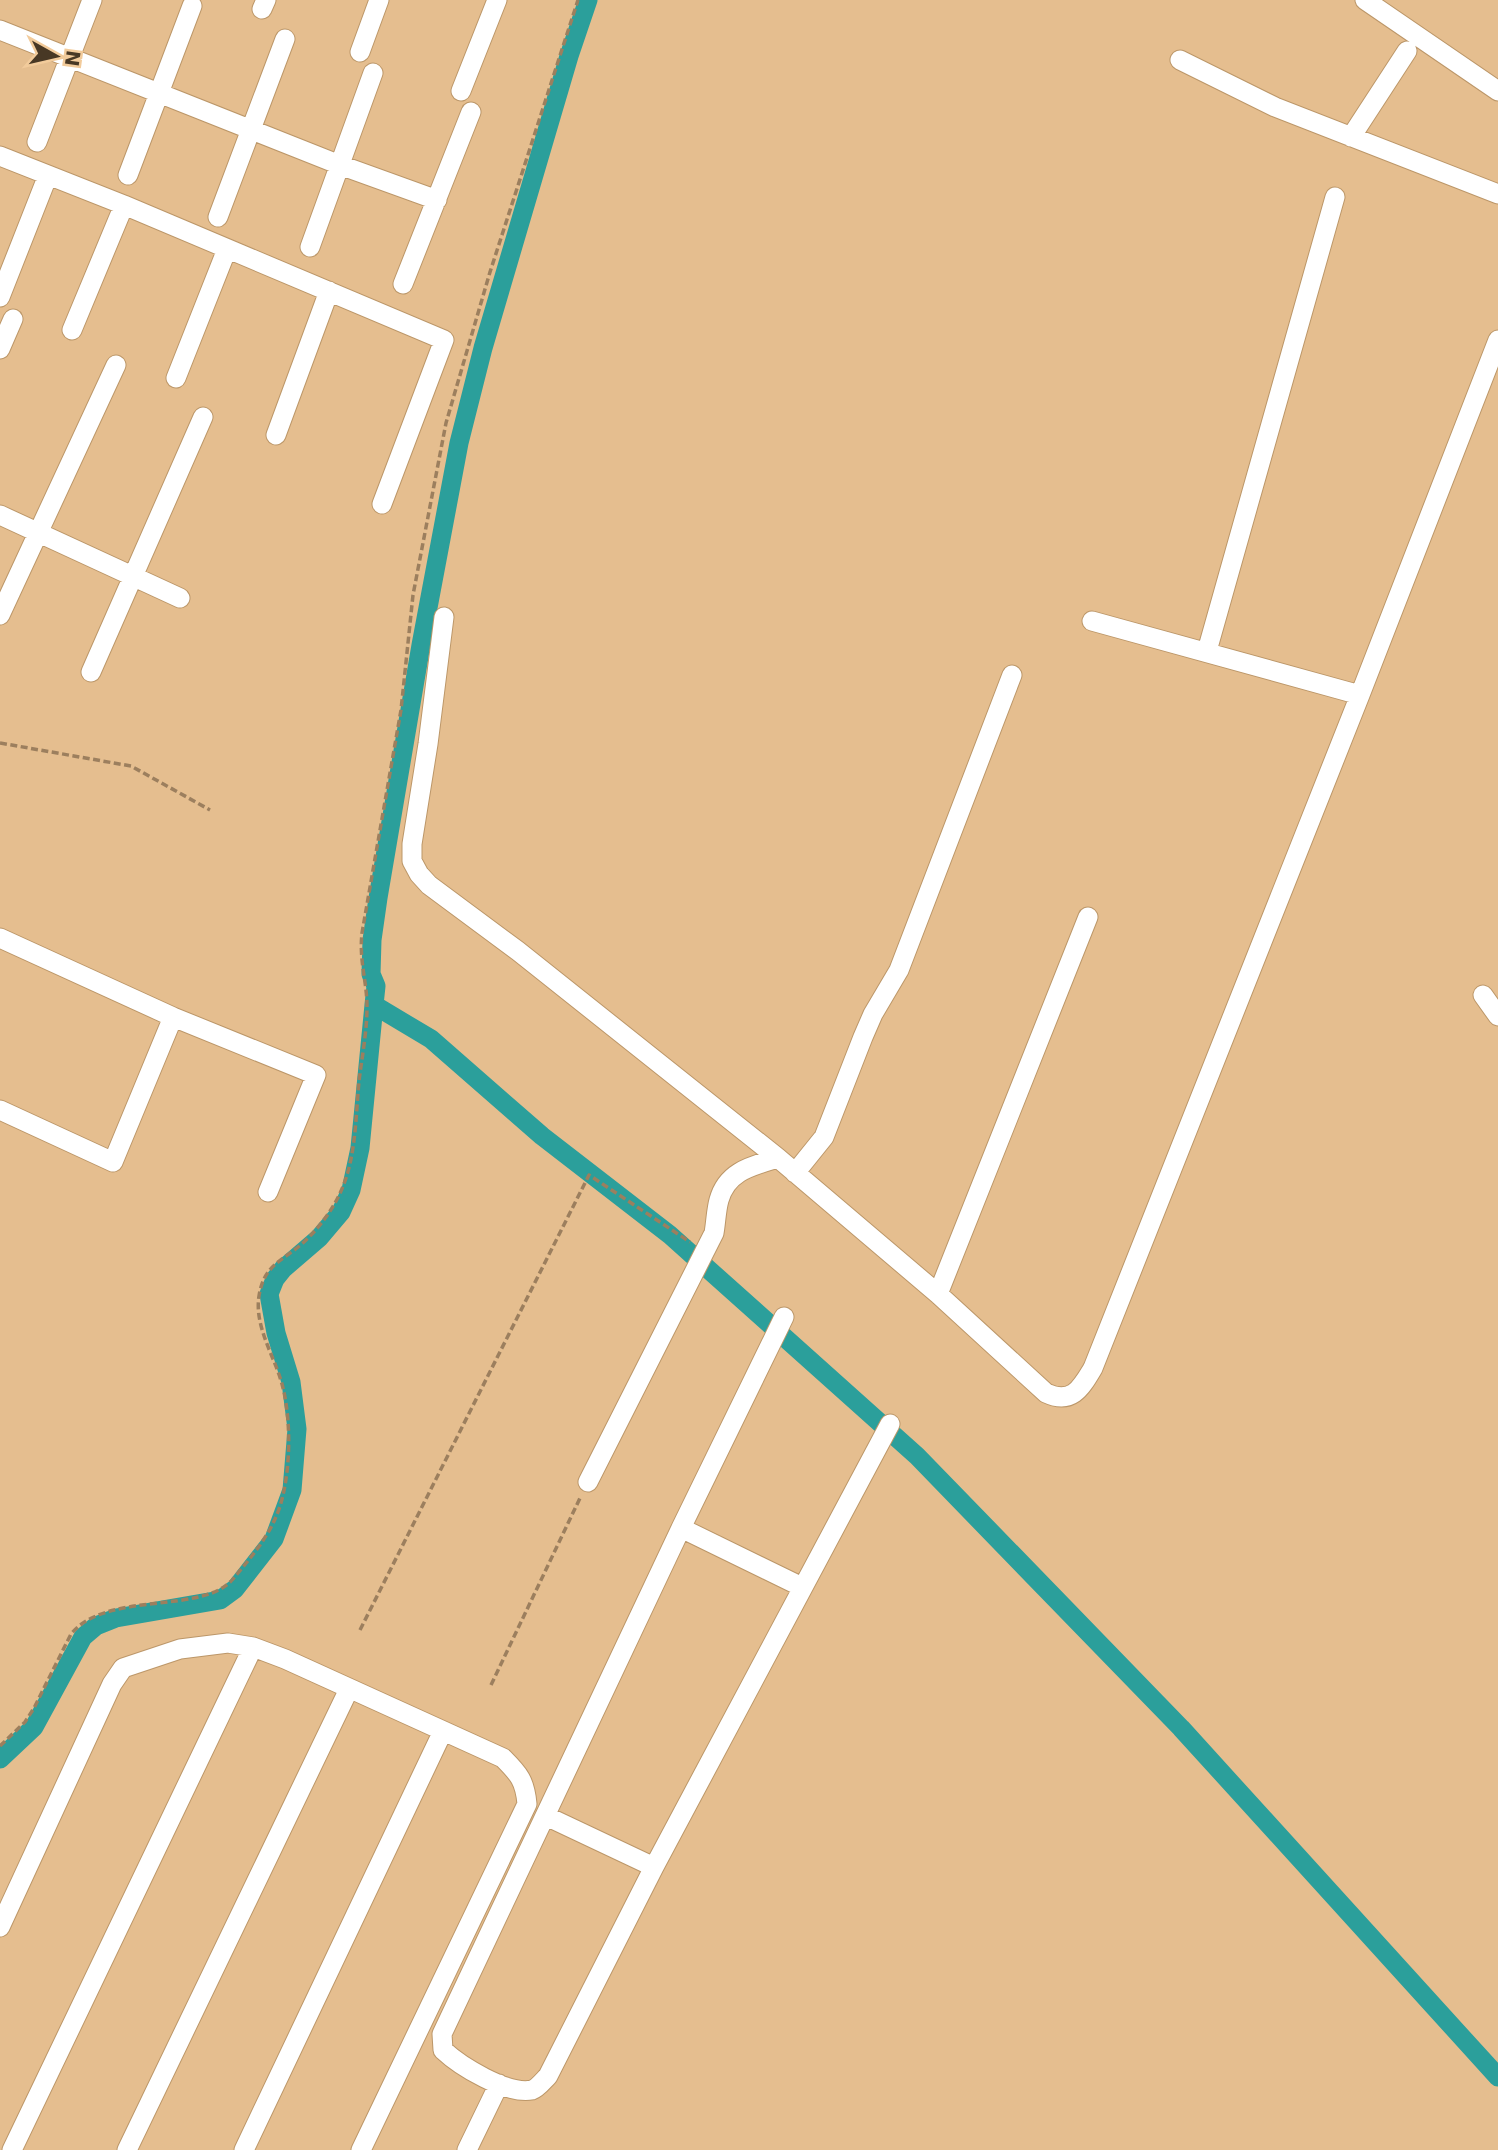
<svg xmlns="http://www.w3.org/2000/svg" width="1498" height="2150" viewBox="0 0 1498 2150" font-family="'DejaVu Sans',sans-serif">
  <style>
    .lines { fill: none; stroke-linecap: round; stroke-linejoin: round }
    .canal { stroke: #2b9f9b; stroke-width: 19 }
    .minor-casing { stroke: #bc9769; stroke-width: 21 }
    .path { stroke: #9c7f5e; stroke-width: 3.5; stroke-dasharray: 7 3.5; stroke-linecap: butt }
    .minor { stroke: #fff; stroke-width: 19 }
  </style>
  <rect width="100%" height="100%" fill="#e5be8f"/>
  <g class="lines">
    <!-- canal -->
    <path class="canal" d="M374 1005 431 1039 542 1136 670 1235 917 1456 1181 1728 1498 2077
      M0 1759 34 1727 83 1637 96 1626 116 1618 220 1600 235 1589 274 1539 292 1490 297 1429 291 1382 276 1333 269 1294 275 1279 283 1269 319 1238 341 1212 351 1190 360 1148 374 1005 376 986 371 974 372 940 378 898 421 645 459 443 483 348 569 56 588 0"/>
    <!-- minor casing -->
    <g class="minor-casing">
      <path id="minor" d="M1365 0 1498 91
        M262 9 266 0
        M0 30 340 165 437 200
        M360 52 379 0
        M1180 60 1275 107 1498 194
        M461 91 497 0
        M1351 137 1407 51
        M37 142 92 0
        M0 156 124 205 444 340 382 504
        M128 175 192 6
        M218 217 285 39
        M310 247 373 73
        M403 284 471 112
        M0 297 48 175
        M72 330 124 205
        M0 349 13 319
        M176 378 227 249
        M276 435 329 291
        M0 515 180 598
        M0 615 116 365
        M444 617 428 744 412 844V861L419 874 429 885 518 951 778 1158 938 1294 1046 1393C1072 1405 1081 1388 1093 1368L1360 695 1498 340
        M1092 621 1360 695
        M1207 651 1335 197
        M91 672 203 417
        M0 938 173 1017 316 1075 268 1192
        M1483 995 1498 1016
        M0 1110 113 1162 173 1017
        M795 1173 824 1137 863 1037 873 1014 899 970 1012 675
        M938 1294 1088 917
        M784 1317 681 1528 442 2034 443 2050C460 2066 507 2095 532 2090 538 2088 543 2081 548 2076L654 1867 890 1424
        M588 1482 714 1233C716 1222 716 1211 719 1200 727 1171 752 1166 778 1158
        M681 1528 802 1587
        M546 1816 654 1867
        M0 1927 112 1684 123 1668 180 1649 228 1643 253 1647 285 1659 503 1758C519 1774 525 1781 527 1804L361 2150
        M12 2150 253 1647
        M127 2150 349 1689
        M244 2150 443 1731
        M467 2150 499 2084"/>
    </g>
    <!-- path -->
    <path class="path" d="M0 743 131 766 210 810
      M360 1630 589 1175 690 1242
      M491 1685 581 1496
      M0 1746 25 1722 34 1708 71 1634C107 1590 203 1615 233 1579 248 1561 266 1540 275 1519 291 1485 292 1424 283 1388 276 1358 254 1328 259 1296 264 1264 283 1261 304 1242 322 1225 337 1204 345 1181 356 1150 356 1113 359 1081 362 1057 367 1031 367 1007 367 981 359 962 362 933L401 710 413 595 446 423 490 272 578 0"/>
    <!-- minor -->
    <use href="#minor" class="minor"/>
  </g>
  <!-- north arrow -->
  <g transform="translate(56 56) rotate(98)" stroke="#f2cb9b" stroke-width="5" paint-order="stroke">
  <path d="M0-5L12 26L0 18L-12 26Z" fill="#483825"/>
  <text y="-10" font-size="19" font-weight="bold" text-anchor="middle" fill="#483825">N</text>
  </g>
</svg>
